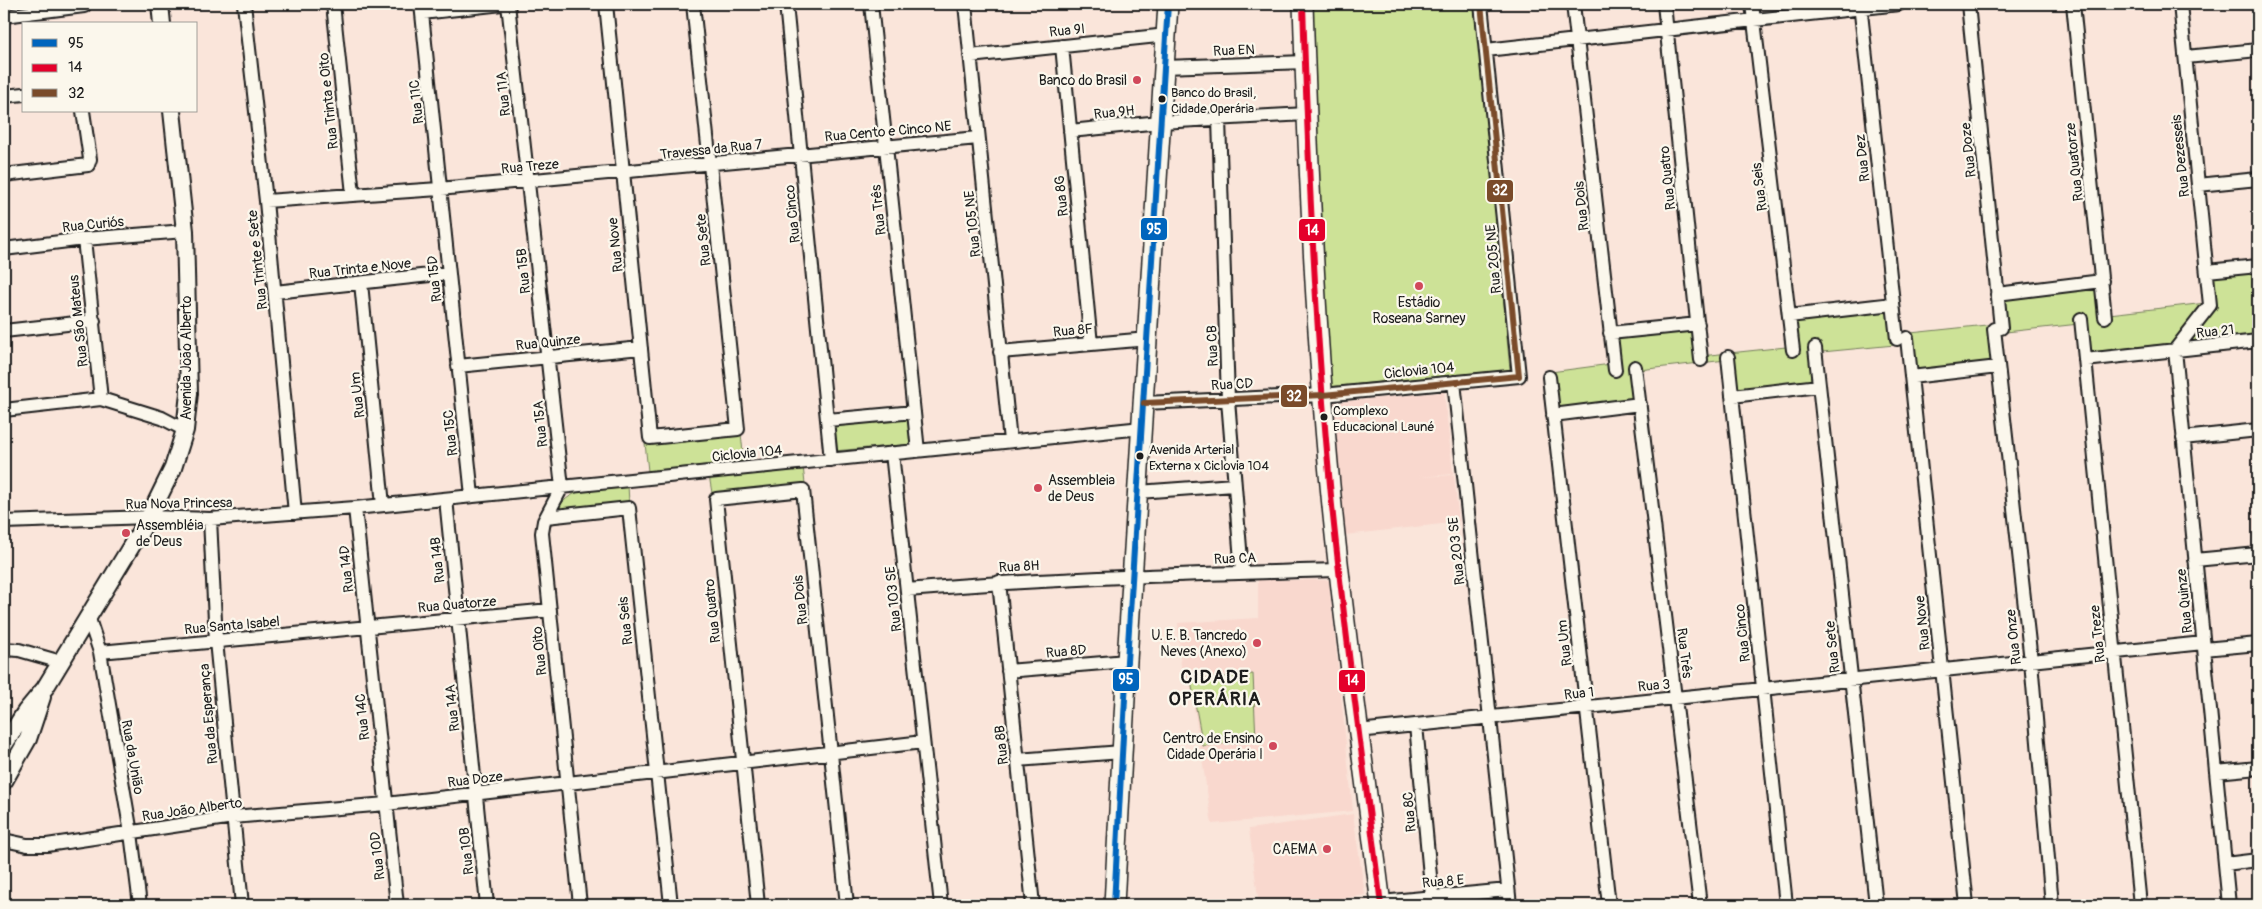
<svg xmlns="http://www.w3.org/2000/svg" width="2262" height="909" viewBox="0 0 2262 909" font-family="Pangolin,sans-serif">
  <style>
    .built { fill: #f9d8ce }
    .green { fill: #cde297; stroke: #747f5a }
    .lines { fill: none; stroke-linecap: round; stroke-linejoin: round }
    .minor-casing { stroke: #1c1c1c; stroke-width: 16 }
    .tertiary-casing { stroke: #1c1c1c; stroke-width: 20 }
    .secondary-casing { stroke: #1c1c1c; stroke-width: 22 }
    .minor { stroke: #fbf7ec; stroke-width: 12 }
    .tertiary { stroke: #fbf7ec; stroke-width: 16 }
    .secondary { stroke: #fbf7ec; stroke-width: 19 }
    .bus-1-casing { stroke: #fbf7ec; stroke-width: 10 }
    .bus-2-casing { stroke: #fbf7ec; stroke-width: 10 }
    .bus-3-casing { stroke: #fbf7ec; stroke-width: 10 }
    .bus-1 { stroke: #0065bd; stroke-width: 6 }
    .bus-2 { stroke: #e4002b; stroke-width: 6 }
    .bus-3 { stroke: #7a4b2a; stroke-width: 6 }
    .poi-dot { fill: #d1495b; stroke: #fbf7ec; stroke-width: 2 }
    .bus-dot { fill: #1c1c1c; stroke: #fbf7ec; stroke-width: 2 }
    .labels { text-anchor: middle; stroke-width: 4.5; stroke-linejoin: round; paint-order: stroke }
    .bus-label { font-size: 13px; fill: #1c1c1c; stroke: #fbf7ec; text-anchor: start }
    .street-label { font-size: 14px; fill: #1c1c1c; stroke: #fbf7ec }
    .poi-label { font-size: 14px; fill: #1c1c1c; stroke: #fbf7ec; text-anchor: end }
    .district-label { font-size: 19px; font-weight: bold; letter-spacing: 1px; fill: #1c1c1c; stroke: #fbf7ec }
    .line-badge { stroke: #fbf7ec; stroke-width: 2 }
    .badge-label { font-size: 14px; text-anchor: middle; font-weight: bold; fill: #fff }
  </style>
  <rect width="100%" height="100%" fill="#fae5da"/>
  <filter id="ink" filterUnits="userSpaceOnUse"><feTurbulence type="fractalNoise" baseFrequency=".02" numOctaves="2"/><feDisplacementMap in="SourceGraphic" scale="10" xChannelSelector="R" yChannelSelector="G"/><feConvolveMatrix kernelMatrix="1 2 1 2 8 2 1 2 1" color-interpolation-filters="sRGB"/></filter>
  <g filter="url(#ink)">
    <!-- built -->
    <path class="built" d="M1444 392 1453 474 1419 477 1454 475 1459 522 1345 535 1330 403Z
      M1258 580H1329L1353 811 1212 824 1190 681H1182L1178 623 1258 618Z
      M1353 814 1365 895 1293 905H1259L1249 829Z"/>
    <!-- green -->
    <path class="green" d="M1310 4H1476L1510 370 1328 387Z
      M2258 269V335L2187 342 2216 304 2213 274Z
      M2105 285 2109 314 2206 303 2174 343 2083 353 2079 324 1997 333 2000 361 1908 371 1905 344 1822 352 1824 379 1730 390 1726 360 1639 370 1642 400 1547 410 1543 373 1611 364 1608 338 1697 327 1701 356 1786 347 1783 321 1898 308 1901 334 1996 324 1994 297Z
      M911 418 913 444 834 451 831 425Z
      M741 434 744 461 648 471 645 443Z
      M803 466 805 484 712 493 709 475Z
      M628 485 629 503 557 510C571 485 602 488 628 485Z
      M1253 674 1256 740 1203 746 1191 681Z"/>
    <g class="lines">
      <!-- minor casing -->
      <g class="minor-casing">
        <path id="minor" d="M244 4 266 201 295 513
          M333 4 353 194
          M421 4 472 496
          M508 4 562 487 544 521 542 533 580 905
          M606 4 650 438 738 429 693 4
          M786 4 831 460
          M871 4 918 451
          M965 4 1010 441
          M1573 4 1615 370
          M1664 4 1701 360
          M1752 4 1793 350
          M1860 4 1897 339
          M1968 4 2001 328
          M2073 4 2105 317
          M2180 4 2210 305 2175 350 2229 905
          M422 13 502 4
          M4 16 84 6
          M1062 46 1091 344
          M1486 50 1899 4
          M970 56 1167 35
          M2186 57 2258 50
          M1164 67 1305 62
          M4 96 24 94
          M1219 119 1228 400 1242 573
          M1070 131 1160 122 1307 114
          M4 175 88 165 90 159 83 111
          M2198 185 2258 179
          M266 201 439 189 978 138
          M84 239 101 399
          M4 249 84 239 185 231
          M2207 271 2258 266
          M361 283 383 505
          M275 292 448 273
          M1997 294 2102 281
          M1789 316 1893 304
          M2081 319 2140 905
          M1994 329 2031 661 2052 905
          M4 331 94 321
          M1610 333 1698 324
          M1907 338 1967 905
          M1815 348 1876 905
          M1000 352 1148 339
          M1728 357 1786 905
          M2085 360 2258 341
          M458 366 641 348
          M1635 367 1700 905
          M1549 377 1609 905
          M1911 377 1998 367
          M1454 382 1510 905
          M1732 396 1819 386
          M1144 403 1323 395 1519 376 1481 4
          M4 410 101 399 162 418 185 430
          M1553 415 1640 404
          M828 420 914 412
          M2183 438 2258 430
          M892 453 941 905
          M1138 492 1234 485
          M446 499 487 905
          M355 508 397 905
          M546 517 629 508 671 905
          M210 519 216 641 242 905
          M4 522 149 517 210 519 355 508 1142 428
          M2195 560 2258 554
          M999 582 1033 905
          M907 590C1051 578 1195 574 1339 570
          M88 616 100 652 131 833 140 905
          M4 649 19 650 61 662
          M2204 649 2258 644
          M100 652 550 610
          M1008 671 1127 661
          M1416 725 1432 897
          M1358 731 2203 643
          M1017 760 1122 752
          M2216 772 2258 768
          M4 840 27 845H47L233 817 386 804 923 742
          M2225 864 2258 860
          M1381 902 1508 890
          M758 905 716 499 803 490 847 905"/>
      </g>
      <!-- tertiary casing -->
      <g class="tertiary-casing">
        <path id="tertiary" d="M160 4 162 24
          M4 745 26 711 45 688 149 517 173 468 185 430 189 393 185 231 172 111
          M4 781 28 739 42 697"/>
      </g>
      <!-- secondary casing -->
      <g class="secondary-casing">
        <path id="secondary" d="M1303 4C1308 164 1315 325 1330 485 1343 626 1364 765 1381 905
          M1114 905 1127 661 1168 4"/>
      </g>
      <!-- minor -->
      <use href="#minor" class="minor"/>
      <!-- tertiary -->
      <use href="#tertiary" class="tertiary"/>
      <!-- secondary -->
      <use href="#secondary" class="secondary"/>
      <!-- bus-1 casing -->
      <g class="bus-1-casing">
        <path id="bus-1" d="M1114 905 1127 661 1168 4"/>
      </g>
      <!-- bus-2 casing -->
      <g class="bus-2-casing">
        <path id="bus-2" d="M1303 4C1308 164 1315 325 1330 485 1343 626 1364 765 1381 905"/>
      </g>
      <!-- bus-3 casing -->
      <g class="bus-3-casing">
        <path id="bus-3" d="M1144 403 1323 395 1519 376 1481 4"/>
      </g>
      <!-- bus-1 -->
      <use href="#bus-1" class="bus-1"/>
      <!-- bus-2 -->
      <use href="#bus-2" class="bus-2"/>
      <!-- bus-3 -->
      <use href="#bus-3" class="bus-3"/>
    </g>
  </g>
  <!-- markers -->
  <g class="poi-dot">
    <circle cx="1137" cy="80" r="5"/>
    <circle cx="1419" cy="286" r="5"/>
    <circle cx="1038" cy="488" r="5"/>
    <circle cx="126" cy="533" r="5"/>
    <circle cx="1257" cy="643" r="5"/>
    <circle cx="1273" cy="746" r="5"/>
    <circle cx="1327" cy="849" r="5"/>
  </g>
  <g class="bus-dot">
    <circle cx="1162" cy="99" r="4.5"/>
    <circle cx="1324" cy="417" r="4.5"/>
    <circle cx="1140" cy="456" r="4.5"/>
  </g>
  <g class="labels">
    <!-- bus labels -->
    <g class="bus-label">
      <text x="1171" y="97">Banco do Brasil,<tspan x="1171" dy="16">Cidade Operária</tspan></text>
      <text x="1333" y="415">Complexo<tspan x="1333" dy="16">Educacional Launé</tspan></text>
      <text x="1149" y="454">Avenida Arterial<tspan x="1149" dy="16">Externa x Ciclovia 104</tspan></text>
    </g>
    <!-- street labels -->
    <g class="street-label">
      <text transform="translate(1067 30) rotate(-6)" y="5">Rua 9I</text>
      <text transform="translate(1234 50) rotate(-2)" y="5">Rua EN</text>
      <text transform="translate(503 94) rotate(-96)" y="5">Rua 11A</text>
      <text transform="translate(328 101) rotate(-96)" y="5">Rua Trinta e Oito</text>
      <text transform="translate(416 102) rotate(-96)" y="5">Rua 11C</text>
      <text transform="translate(1114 112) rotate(-6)" y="5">Rua 9H</text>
      <text transform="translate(888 131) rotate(-5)" y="5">Rua Cento e Cinco NE</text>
      <text transform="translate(711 149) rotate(-6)" y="5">Travessa da Rua 7</text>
      <text transform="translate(1968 150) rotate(-96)" y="5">Rua Doze</text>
      <text transform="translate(2180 156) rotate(-96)" y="5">Rua Dezesseis</text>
      <text transform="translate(1862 158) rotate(-96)" y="5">Rua Dez</text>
      <text transform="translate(2074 162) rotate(-96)" y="5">Rua Quatorze</text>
      <text transform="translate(530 166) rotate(-5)" y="5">Rua Treze</text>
      <text transform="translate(1667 178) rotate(-96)" y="5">Rua Quatro</text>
      <text transform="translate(1759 187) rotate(-97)" y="5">Rua Seis</text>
      <text transform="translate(1061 196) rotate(-96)" y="5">Rua 8G</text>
      <text transform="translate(1581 206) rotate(-96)" y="5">Rua Dois</text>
      <text transform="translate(878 210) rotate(-96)" y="5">Rua Três</text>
      <text transform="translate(792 214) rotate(-96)" y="5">Rua Cinco</text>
      <text transform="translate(93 224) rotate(-6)" y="5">Rua Curiós</text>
      <text transform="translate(972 224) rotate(-96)" y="5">Rua 105 NE</text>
      <text transform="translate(703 240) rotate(-96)" y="5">Rua Sete</text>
      <text transform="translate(615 245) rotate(-96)" y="5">Rua Nove</text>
      <text transform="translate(1493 259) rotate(-95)" y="5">Rua 205 NE</text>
      <text transform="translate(257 260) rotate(-96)" y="5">Rua Trinte e Sete</text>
      <text transform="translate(360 268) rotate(-6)" y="5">Rua Trinta e Nove</text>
      <text transform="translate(523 271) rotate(-96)" y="5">Rua 15B</text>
      <text transform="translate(434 279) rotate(-96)" y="5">Rua 15D</text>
      <text transform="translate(78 321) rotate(-96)" y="5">Rua São Mateus</text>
      <text transform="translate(1073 330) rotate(-5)" y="5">Rua 8F</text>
      <text transform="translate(2215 331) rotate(-6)" y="5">Rua 21</text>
      <text transform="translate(548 342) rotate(-6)" y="5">Rua Quinze</text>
      <text transform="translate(1212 346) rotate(-92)" y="5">Rua CB</text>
      <text transform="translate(186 358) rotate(-90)" y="5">Avenida João Alberto</text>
      <text transform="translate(1419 370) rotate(-6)" y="5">Ciclovia 104</text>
      <text transform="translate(1232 384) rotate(-3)" y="5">Rua CD</text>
      <text transform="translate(357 395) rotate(-96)" y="5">Rua Um</text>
      <text transform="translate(540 424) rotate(-96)" y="5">Rua 15A</text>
      <text transform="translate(450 433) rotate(-96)" y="5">Rua 15C</text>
      <text transform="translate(747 453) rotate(-6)" y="5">Ciclovia 104</text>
      <text transform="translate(179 503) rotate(-1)" y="5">Rua Nova Princesa</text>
      <text transform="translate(1456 551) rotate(-96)" y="5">Rua 203 SE</text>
      <text transform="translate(1235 558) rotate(-2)" y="5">Rua CA</text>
      <text transform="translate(437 560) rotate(-96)" y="5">Rua 14B</text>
      <text transform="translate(1019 566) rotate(-3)" y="5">Rua 8H</text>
      <text transform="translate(346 569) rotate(-96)" y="5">Rua 14D</text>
      <text transform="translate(893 599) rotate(-96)" y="5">Rua 103 SE</text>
      <text transform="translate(800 600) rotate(-96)" y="5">Rua Dois</text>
      <text transform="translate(2184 601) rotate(-96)" y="5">Rua Quinze</text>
      <text transform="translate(457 604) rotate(-5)" y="5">Rua Quatorze</text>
      <text transform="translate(712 611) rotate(-96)" y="5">Rua Quatro</text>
      <text transform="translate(625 621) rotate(-96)" y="5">Rua Seis</text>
      <text transform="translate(1922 623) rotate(-96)" y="5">Rua Nove</text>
      <text transform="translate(232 625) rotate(-5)" y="5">Rua Santa Isabel</text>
      <text transform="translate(1742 633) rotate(-96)" y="5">Rua Cinco</text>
      <text transform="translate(2097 634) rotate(-96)" y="5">Rua Treze</text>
      <text transform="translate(2013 637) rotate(-96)" y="5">Rua Onze</text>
      <text transform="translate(1564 643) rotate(-97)" y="5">Rua Um</text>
      <text transform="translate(1832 647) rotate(-96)" y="5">Rua Sete</text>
      <text transform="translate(539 651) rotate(-96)" y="5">Rua Oito</text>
      <text transform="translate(1066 651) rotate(-5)" y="5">Rua 8D</text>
      <text transform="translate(1685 653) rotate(83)" y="5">Rua Três</text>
      <text transform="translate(1654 685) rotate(-5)" y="5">Rua 3</text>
      <text transform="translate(1579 693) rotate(-6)" y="5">Rua 1</text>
      <text transform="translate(452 708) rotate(-96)" y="5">Rua 14A</text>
      <text transform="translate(208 714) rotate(-95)" y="5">Rua da Esperança</text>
      <text transform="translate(362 717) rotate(-96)" y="5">Rua 14C</text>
      <text transform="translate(1001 745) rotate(-96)" y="5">Rua 8B</text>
      <text transform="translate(133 757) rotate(80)" y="5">Rua da União</text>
      <text transform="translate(475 779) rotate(-7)" y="5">Rua Doze</text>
      <text transform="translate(192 809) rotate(-8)" y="5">Rua João Alberto</text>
      <text transform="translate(1409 812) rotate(-95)" y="5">Rua 8C</text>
      <text transform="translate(466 851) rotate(-96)" y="5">Rua 10B</text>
      <text transform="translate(377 856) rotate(-96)" y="5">Rua 10D</text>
      <text transform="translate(1443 881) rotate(-5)" y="5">Rua 8 E</text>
    </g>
    <!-- poi labels -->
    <g class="poi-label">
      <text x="1127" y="85">Banco do Brasil</text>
      <text x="1419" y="307" text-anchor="middle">Estádio<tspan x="1419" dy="16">Roseana Sarney</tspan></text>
      <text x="1048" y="485" text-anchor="start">Assembleia<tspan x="1048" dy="16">de Deus</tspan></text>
      <text x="136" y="530" text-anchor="start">Assembléia<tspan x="136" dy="16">de Deus</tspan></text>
      <text x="1247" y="640">U. E. B. Tancredo<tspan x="1247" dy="16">Neves (Anexo)</tspan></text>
      <text x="1263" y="743">Centro de Ensino<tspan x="1263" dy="16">Cidade Operária I</tspan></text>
      <text x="1317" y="854">CAEMA</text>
    </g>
    <!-- district labels -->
    <g class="district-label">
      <text x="1215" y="683">CIDADE<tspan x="1215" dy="22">OPERÁRIA</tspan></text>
    </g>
  </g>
  <g class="line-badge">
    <rect x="1486" y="179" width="28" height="24" rx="5" fill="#7a4b2a"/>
    <rect x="1140" y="217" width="28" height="24" rx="5" fill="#0065bd"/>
    <rect x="1298" y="218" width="28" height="24" rx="5" fill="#e4002b"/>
    <rect x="1280" y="384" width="28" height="24" rx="5" fill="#7a4b2a"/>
    <rect x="1112" y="668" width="28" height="24" rx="5" fill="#0065bd"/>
    <rect x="1338" y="669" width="28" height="24" rx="5" fill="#e4002b"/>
  </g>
  <g class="badge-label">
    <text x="1500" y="195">32</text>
    <text x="1154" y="234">95</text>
    <text x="1312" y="235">14</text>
    <text x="1294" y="401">32</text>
    <text x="1126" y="684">95</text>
    <text x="1352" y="685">14</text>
  </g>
  <!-- margin -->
  <rect width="2262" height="909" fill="none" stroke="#fbf7ec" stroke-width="20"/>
  <rect x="10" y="10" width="2242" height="889" fill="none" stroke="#1c1c1c" stroke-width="2" filter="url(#ink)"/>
  <!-- legend -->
  <rect x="22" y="22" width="175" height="90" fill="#fbf7ec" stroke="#a29f99"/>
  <rect x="32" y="39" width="25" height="8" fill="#0065bd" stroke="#a29f99"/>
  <text x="68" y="48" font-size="15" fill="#1c1c1c">95</text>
  <rect x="32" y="64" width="25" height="8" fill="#e4002b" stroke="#a29f99"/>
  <text x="68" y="72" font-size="15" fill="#1c1c1c">14</text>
  <rect x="32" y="89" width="25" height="8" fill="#7a4b2a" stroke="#a29f99"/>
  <text x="68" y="98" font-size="15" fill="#1c1c1c">32</text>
</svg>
